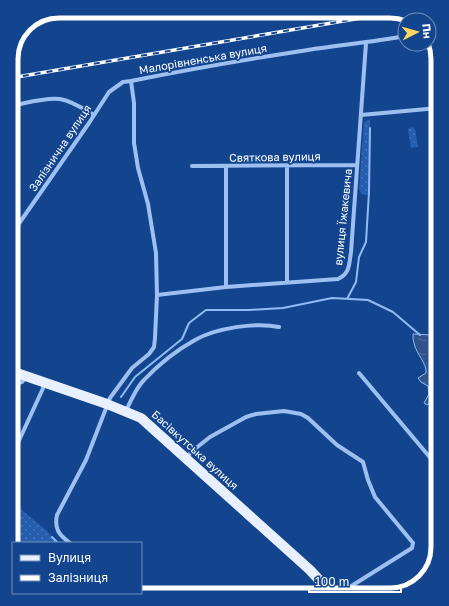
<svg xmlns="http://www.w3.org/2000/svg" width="449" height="606" viewBox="0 0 449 606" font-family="'Golos Text',sans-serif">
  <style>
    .green { fill: url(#green-dots) }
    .water { fill: url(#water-ripples); stroke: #90bbf4 }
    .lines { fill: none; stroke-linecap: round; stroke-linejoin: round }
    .stream { stroke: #90bbf4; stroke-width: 2 }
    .minor { stroke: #9ec0f1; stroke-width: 4 }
    .primary { stroke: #e8f0ff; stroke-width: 10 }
    .rail-casing { stroke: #fff; stroke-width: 3.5 }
    .rail { stroke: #13458f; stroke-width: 2; stroke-dasharray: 6; stroke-linecap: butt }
    .labels { text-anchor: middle; stroke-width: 3.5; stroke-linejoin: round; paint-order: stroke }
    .street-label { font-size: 11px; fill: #fff; stroke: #13458f }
    .rim { fill: none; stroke: #fff; stroke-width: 5 }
  </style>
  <defs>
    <pattern id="green-dots" width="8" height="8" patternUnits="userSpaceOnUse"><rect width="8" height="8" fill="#255eae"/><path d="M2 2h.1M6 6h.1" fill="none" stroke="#4676ba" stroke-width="1.8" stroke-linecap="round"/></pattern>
    <pattern id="water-ripples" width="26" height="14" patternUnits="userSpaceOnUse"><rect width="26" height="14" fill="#2f538a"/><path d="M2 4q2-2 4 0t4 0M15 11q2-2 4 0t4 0" fill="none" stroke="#4e6d9c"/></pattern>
  </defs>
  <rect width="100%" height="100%" fill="#13458f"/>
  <!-- green -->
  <path class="green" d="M370 119 369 192 370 195C364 195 361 195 359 189L364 122Z
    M412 127 415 129 418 147 411 148 408 129Z
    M11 501 47 531 58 543H13V554L11 547Z
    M50 593H111L113 595H56Z"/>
  <!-- water -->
  <path class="water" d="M413 334 433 335 438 338V397L427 405 424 403 429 394 428 386 421 382 418 378 426 373C427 363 416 354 414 343 413 340 413 337 413 334Z"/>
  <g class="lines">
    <!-- stream -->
    <path class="stream" d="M347 299 356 282 359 257 366 242 369 192 370 128
      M121 397 135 377 182 339 189 323 206 310H249L283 308 332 298 368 300 393 312 420 335
      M52 537 58 543
      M111 593 113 595"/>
    <!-- minor -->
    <path class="minor" d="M87 11 117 16 138 17 175 11
      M11 106C27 103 45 97 60 99 72 101 84 109 94 115
      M361 115 438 108
      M192 166 357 165
      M226 167V287
      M11 235 89 123 109 92 123 82 131 81
      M287 282V166
      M157 295 226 287 338 279C350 273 349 265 351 252L366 43
      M359 373 438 467
      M11 385 22 382 26 377
      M126 411C130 402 137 387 144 380 158 365 177 350 195 340 216 328 256 322 279 327
      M430 456 438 453
      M11 458 45 384
      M187 458 191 452 210 437 246 417 256 414 284 411 301 414 308 418 337 445 363 462 368 480 375 497 413 543 412 548 337 595
      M70 543C59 535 54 529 57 515L86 460 110 398 132 368 149 354 154 347 155 338 157 295 156 253 148 204 138 168 134 143V103L131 81C190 69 249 59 308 50 341 45 373 42 405 36
      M131 593 133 595"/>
    <!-- primary -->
    <path class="primary" d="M11 371 107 404 141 418 310 570 333 595"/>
    <!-- rail casing -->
    <g class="rail-casing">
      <path id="rail" d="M11 78 396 12"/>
    </g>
    <!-- rail -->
    <use href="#rail" class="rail"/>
  </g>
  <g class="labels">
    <!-- street labels -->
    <g class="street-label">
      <text transform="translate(203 59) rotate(-10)" y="4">Малорівненська вулиця</text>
      <text transform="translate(60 148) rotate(-56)" y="4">Залізнична вулиця</text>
      <text transform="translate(275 157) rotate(-1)" y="4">Святкова вулиця</text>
      <text transform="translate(343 217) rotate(-84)" y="4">вулиця Їжакевича</text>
      <text transform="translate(195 450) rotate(42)" y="4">Басівкутська вулиця</text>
    </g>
  </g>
  <!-- crop -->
  <path d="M0 0H449V606H0ZM59 18H390A41 41 0 0 1 431 59V547A41 41 0 0 1 390 588H59A41 41 0 0 1 18 547V59A41 41 0 0 1 59 18Z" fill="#13458f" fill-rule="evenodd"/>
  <path class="rim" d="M59 18H390A41 41 0 0 1 431 59V547A41 41 0 0 1 390 588H59A41 41 0 0 1 18 547V59A41 41 0 0 1 59 18Z"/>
  <!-- legend -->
  <rect x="12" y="542" width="130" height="52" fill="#13458f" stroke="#718fbc"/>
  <rect x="20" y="555" width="20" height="6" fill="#e8f0ff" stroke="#718fbc"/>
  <text x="48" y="562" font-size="12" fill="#ffffff">Вулиця</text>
  <rect x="20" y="575" width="20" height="6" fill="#ffffff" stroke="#718fbc"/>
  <text x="48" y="582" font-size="12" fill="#ffffff">Залізниця</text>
  <!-- north arrow -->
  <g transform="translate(417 32) rotate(84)"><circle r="19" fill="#13458f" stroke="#718fbc"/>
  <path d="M0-3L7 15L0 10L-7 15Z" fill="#ffd75e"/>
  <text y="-6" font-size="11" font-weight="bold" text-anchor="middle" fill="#ffffff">Пн</text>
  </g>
  <!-- scale -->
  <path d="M309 586v6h92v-6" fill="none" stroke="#ffffff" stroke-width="2"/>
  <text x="315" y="586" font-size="12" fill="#ffffff" stroke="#13458f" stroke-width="3" paint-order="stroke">100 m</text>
</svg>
